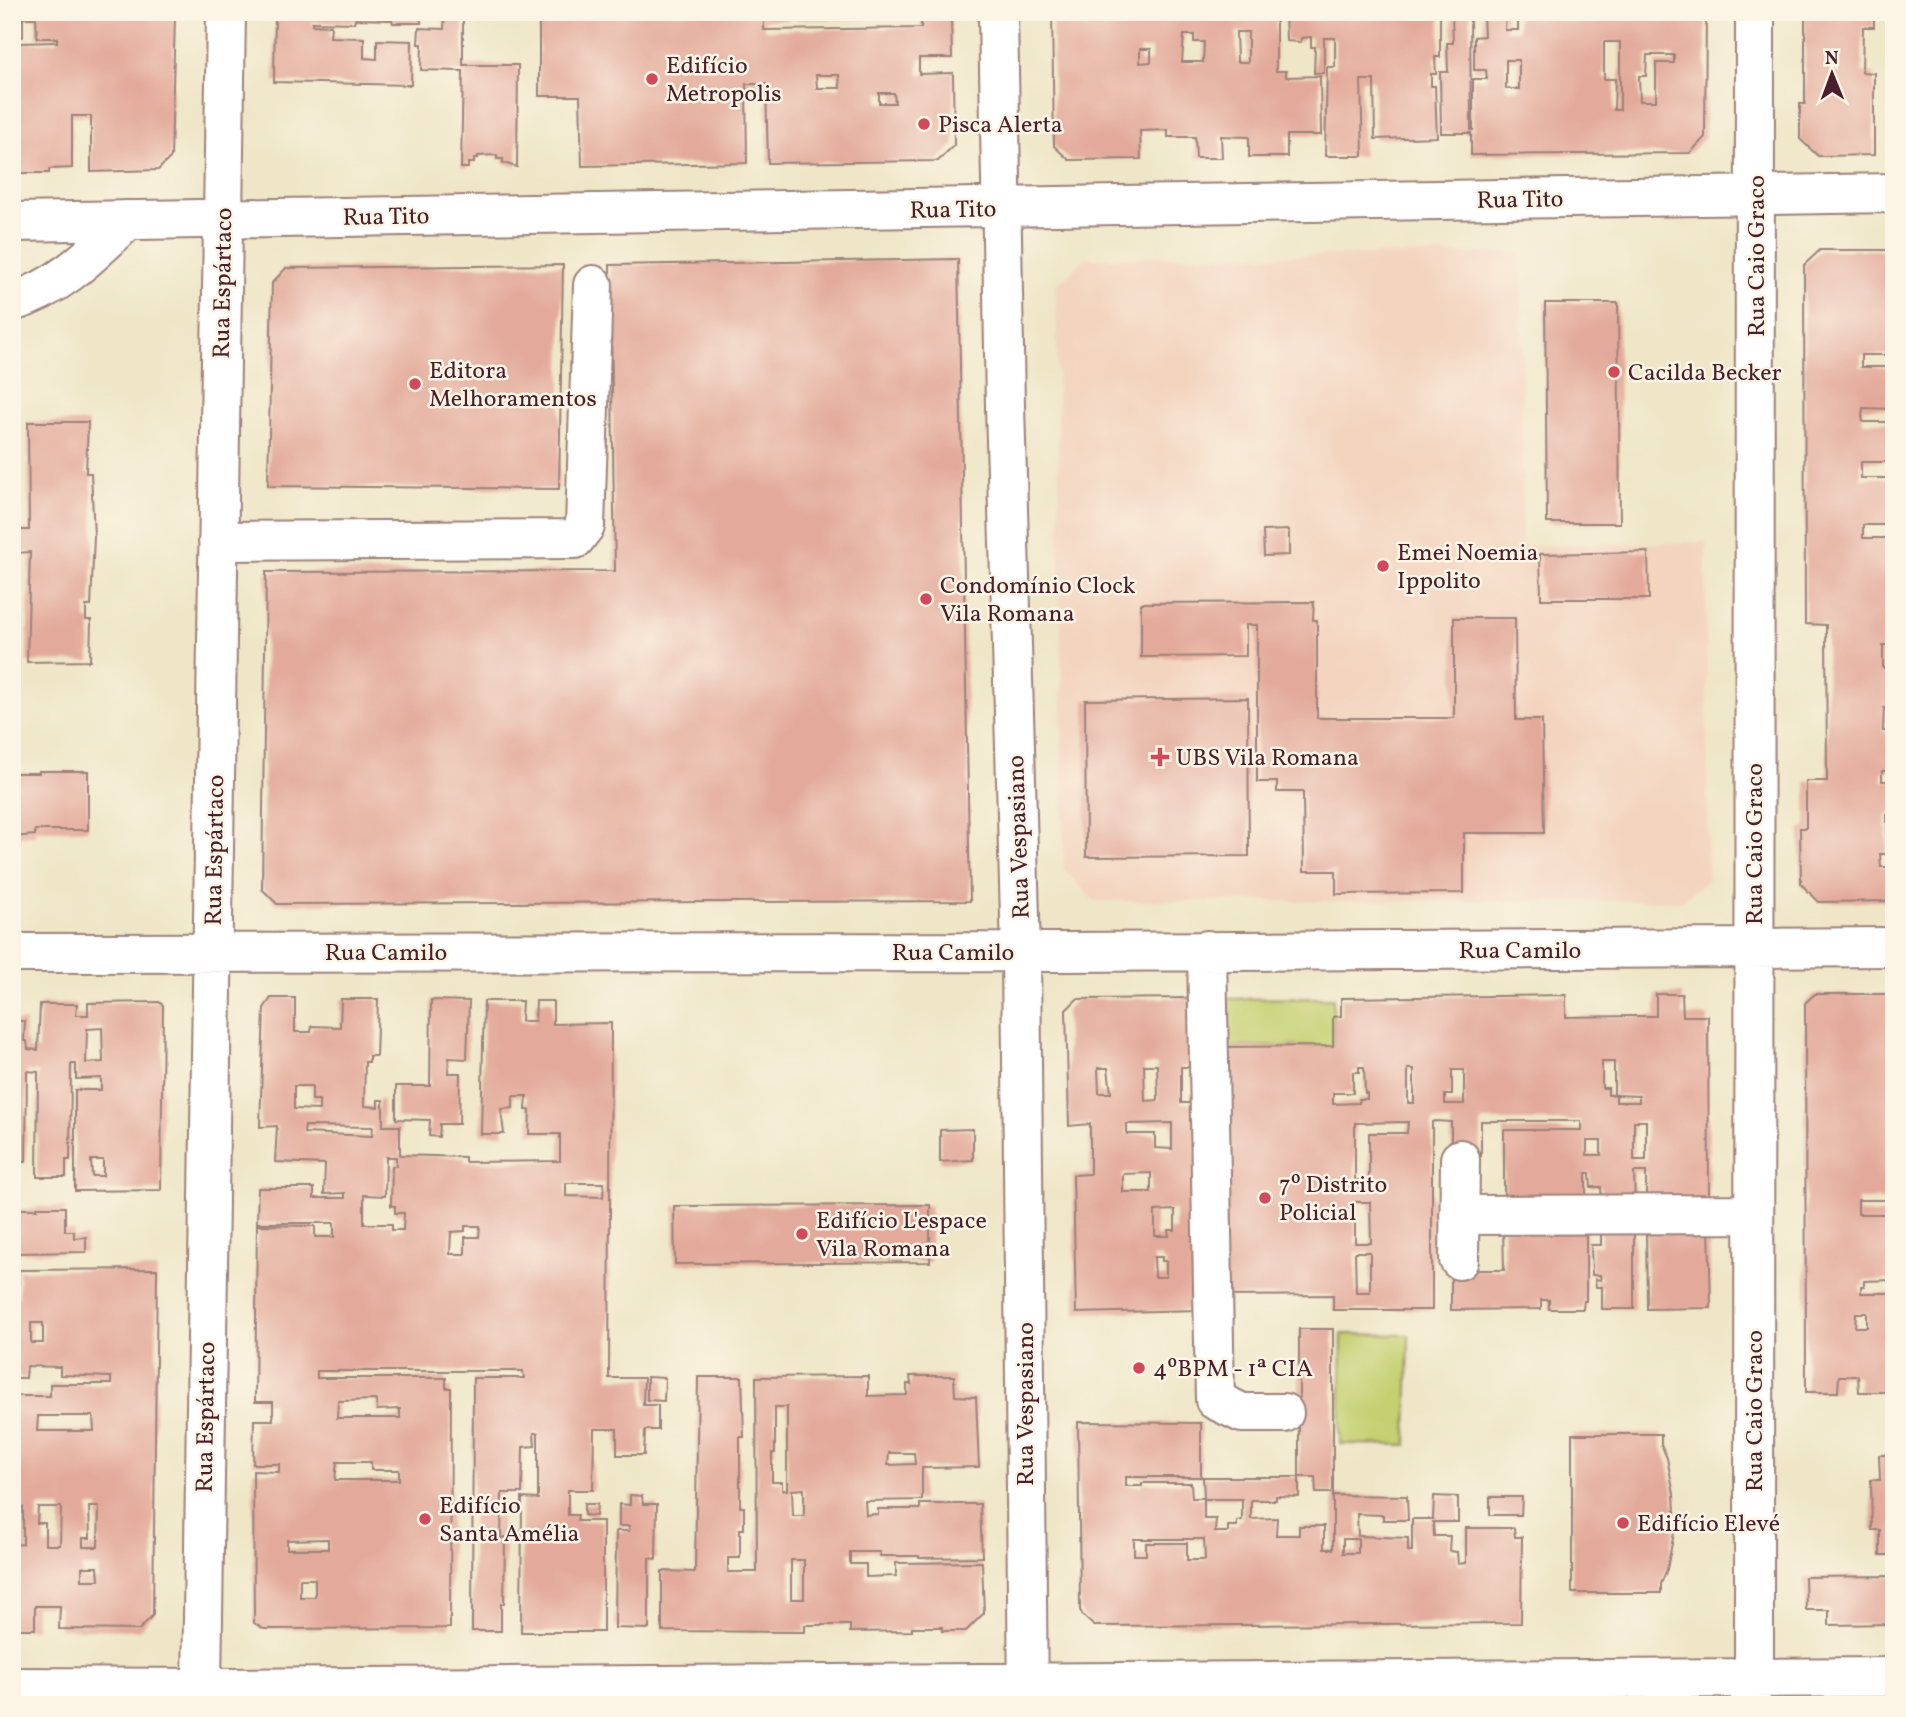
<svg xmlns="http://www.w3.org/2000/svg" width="1906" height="1717" viewBox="0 0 1906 1717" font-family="Vollkorn,serif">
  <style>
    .built { fill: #f3d4bf }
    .green { fill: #c4d071; stroke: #87784e; stroke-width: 2 }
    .building { fill: #e3aa9b; fill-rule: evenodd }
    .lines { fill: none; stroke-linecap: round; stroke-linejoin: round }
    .minor-casing { stroke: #9c827a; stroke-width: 42 }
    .major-casing { stroke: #9c827a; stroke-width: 42 }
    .minor { stroke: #fff; stroke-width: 38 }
    .major { stroke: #fff; stroke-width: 38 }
    .poi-dot { fill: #d1495b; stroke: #fcf5e5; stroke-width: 2.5 }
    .labels { text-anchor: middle; stroke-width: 5; stroke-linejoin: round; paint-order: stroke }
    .poi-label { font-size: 24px; fill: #4a1f2b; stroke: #fcf5e5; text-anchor: start }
    .street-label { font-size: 24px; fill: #4a1f2b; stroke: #fcf5e5 }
  </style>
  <rect width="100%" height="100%" fill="#fcf5e5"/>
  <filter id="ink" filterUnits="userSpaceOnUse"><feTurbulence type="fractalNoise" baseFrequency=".0143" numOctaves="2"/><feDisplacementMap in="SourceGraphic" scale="14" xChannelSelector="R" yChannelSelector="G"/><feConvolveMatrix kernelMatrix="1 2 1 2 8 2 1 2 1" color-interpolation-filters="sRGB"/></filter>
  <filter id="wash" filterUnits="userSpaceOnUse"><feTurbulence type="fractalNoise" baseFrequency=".00686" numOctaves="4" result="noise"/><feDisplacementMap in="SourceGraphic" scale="28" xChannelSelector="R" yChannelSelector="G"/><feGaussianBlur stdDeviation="1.57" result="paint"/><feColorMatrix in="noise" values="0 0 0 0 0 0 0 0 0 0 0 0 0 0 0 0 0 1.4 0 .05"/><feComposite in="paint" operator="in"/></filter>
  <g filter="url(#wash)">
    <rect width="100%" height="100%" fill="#efe6c8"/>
    <!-- built -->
    <path class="built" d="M1522 253V546L1706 542 1708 879 1682 901H1094L1064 870 1056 286 1085 258Z"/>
    <!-- green -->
    <path class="green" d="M1333 998V1046L1218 1047 1217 999Z
      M1342 1334 1409 1335 1407 1445 1340 1444Z"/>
    <g id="blocks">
      <!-- building -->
      <path class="building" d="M12 12H149V16H175L171 157 158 170 91 172V116H72V168L49 169V173H12ZM23 18H36L37 38H57V42L18 43V37H23Z
        M275 12H421V23H393L392 20 355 19 354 23 312 22V25L331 26 330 37 364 38V58L377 59V40L412 41 411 85 274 82Z
        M445 12H463V65H518L517 167 503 163V159H497V155L478 156V158H474V163H468V168H461L463 71 421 70 422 44H418L419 28 444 29Z
        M539 12H789V20H764V30L921 28V18L795 19V12H929V18L951 17 952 58H919V74L953 73 954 145 938 161 768 163 766 84H746L747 163 582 166 580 96H539ZM816 75H839L840 88H817ZM879 93H894L895 103H879Z
        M1052 12H1164V15H1173V12H1276V71H1286V77L1320 76 1321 135H1287V157H1249V137L1221 136 1222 158H1196L1195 137H1168V130L1140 131 1141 159 1069 160 1054 146ZM1236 32H1248V62H1237ZM1184 35H1194V42H1204L1203 62H1182ZM1140 49H1151V62L1140 63Z
        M1285 12H1440V57H1435L1436 74H1431V86H1435L1437 137 1375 139 1374 80H1361L1363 156H1325L1327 67H1335V38H1324V73H1314L1315 47H1311V37L1301 38V42L1286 41Z
        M1452 12H1470L1471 130H1473V79H1487L1486 70H1474V37L1484 36 1483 12H1506L1505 30H1518V12H1706L1705 137 1690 153 1471 155V133H1441L1440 72H1448L1447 43H1453ZM1604 42H1620V110H1614L1615 79H1604ZM1647 55H1674V63H1656V101H1640L1639 76H1646ZM1506 60H1519V89H1506Z
        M1805 12H1874V27H1863L1862 72 1874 73V155L1818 156 1800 139V104H1805Z
        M1820 250H1894V355H1861V367H1894V409L1863 408 1862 415 1863 422H1894V462H1861V478H1894V525H1863V538H1894V645H1883V668H1894V708H1884L1883 731H1894V771H1882V781H1894V814H1887V854H1880L1881 867H1894V901L1819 902 1801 884 1800 828H1806V781H1827L1826 625 1805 624 1804 265Z
        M958 259 970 901 277 904 262 889 266 572 615 571 610 265Z
        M563 265 559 489 268 486 272 283 286 268Z
        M1545 303H1618L1620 523H1547Z
        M28 422H88L86 473H91L94 536 91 606H86V620H91L90 661 27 662 30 552 17 553V530H29Z
        M1289 530V555L1264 556 1263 531Z
        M1648 552 1649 599H1541L1540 554Z
        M1314 602 1313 620H1317V718H1454V618H1515L1516 720H1542L1544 833H1464V893L1336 894V871H1304L1303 792H1277V782H1257V625H1246V656L1141 657V603Z
        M1248 698 1249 856 1086 857 1085 700Z
        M39 771H88V830H35V835L12 837V773H39Z
        M1656 994H1682L1683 1016H1708L1709 1202 1646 1203V1172H1634L1635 1203H1602L1601 1187H1591L1590 1173H1586V1203L1504 1204V1130H1581V1121H1481V1156L1451 1155V1122L1435 1121 1432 1122V1310H1333V1295L1224 1296 1218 1047 1333 1046V1017L1341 1016V998L1566 995V1017L1632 1016H1656ZM1602 1062H1614V1095H1608V1088H1602ZM1359 1067H1364L1365 1093H1367V1099H1359V1103L1333 1104V1093H1353V1072H1359ZM1408 1069H1414V1103H1408ZM1452 1070H1464V1104H1445V1095H1452ZM1616 1095 1639 1096V1102H1616ZM1634 1121H1646V1160H1634ZM1408 1122 1407 1133H1369V1180H1355V1123ZM1587 1141H1601V1155H1587ZM1355 1202H1370L1371 1243H1355ZM1355 1252H1370V1292H1356Z
        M1815 994H1894V1200H1858V1214H1893L1894 1217V1392H1859L1858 1376H1839L1838 1392H1806L1805 1003ZM1891 1280V1293H1861V1286H1864V1281ZM1856 1313H1867V1327H1855Z
        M271 998H295V1032H311L312 1026 340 1027 341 999H378L376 1056H369V1062H365L364 1106 378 1107V1100H383V1126H400V1155L465 1157V1162L560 1161V1134H529L530 1110H526L527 1096H513V1108L501 1109 504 1134H481L484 1001H522L521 1021H535L536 1001H553V1024L611 1023 609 1378H644L643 1405H658V1430H645L644 1455H617V1429H594L593 1490H568V1515H578L577 1521H603V1632H521L522 1498 538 1499V1433H534L535 1446 523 1447 522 1493H502L501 1538 505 1537 504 1604H501V1631H472L473 1378H524L523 1371H317V1378H446V1388H451L450 1628 264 1629 254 1623 253 1471 279 1472V1464H253L254 1420H273V1402H255L257 1225 315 1226V1237H334V1223H257L258 1188H314V1198H345V1193L324 1194 325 1164 275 1162 277 1126 260 1127 264 1008ZM294 1086H312V1100H319V1110L294 1109ZM305 1126 373 1127 372 1136 304 1133ZM386 1157H396V1166H392L391 1206H395V1213H404L403 1230H392V1224H364V1195L385 1196ZM566 1183H604L603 1197 566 1196ZM465 1226H480L479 1237H465V1254H450L451 1232 465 1231ZM376 1400 377 1410 400 1409V1418H337L338 1401ZM337 1462H371V1470H399V1480H335ZM328 1539V1549H287V1540ZM300 1579H315V1597H300Z
        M1193 998 1195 1067H1181V1103H1195L1200 1310 1076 1313 1073 1175 1090 1174V1124L1069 1126 1066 1010 1077 999ZM1144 1065H1157L1158 1100 1145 1101ZM1098 1068H1108L1111 1093H1099ZM1172 1123V1149L1155 1148V1134H1127V1124ZM1151 1173V1192H1123V1174ZM1175 1210V1230H1168L1169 1236H1155V1211ZM1154 1257H1162V1261H1166V1277H1155Z
        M431 1000 469 1001 467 1059 449 1058 448 1073H460L459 1124H440L439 1137 429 1136 430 1120 396 1119V1086H430Z
        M159 1002 163 1005 161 1190 75 1191V1090H101V1078L76 1079V1064H71L70 1160H66V1177H37L38 1072 27 1071 26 1162H12V1021H25L24 1041H27L28 1049 38 1050 40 1004H77L76 1015H88V1003ZM102 1028 103 1062 86 1063 87 1029ZM91 1160H103V1176H92Z
        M973 1129V1160L940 1162V1130Z
        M930 1205V1262L675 1264 674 1206Z
        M37 1207H65V1231H74V1238L86 1237V1252L12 1253V1209H37Z
        M1709 1226 1711 1308 1647 1309 1646 1227Z
        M1586 1227V1301H1584L1583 1309H1549V1300H1541V1309L1451 1310V1270H1504L1503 1228Z
        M1601 1227H1634V1309H1602V1287H1596L1595 1279 1601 1280 1600 1275H1592L1591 1245H1601Z
        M157 1269 153 1615 139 1630 59 1629 60 1606H35V1629H12V1545L23 1544V1507H12V1396H50V1384H111V1377L60 1375V1367L27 1366 26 1378H12V1296L19 1297V1270ZM31 1323H43V1343H31ZM38 1416H93L94 1431H37ZM38 1507H61L60 1545H45V1523H37ZM89 1507H99L98 1547H83V1538H90ZM82 1567H98L99 1580H82Z
        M1299 1329H1333V1493H1316L1315 1477H1299V1497L1276 1496V1500H1251V1519L1277 1518 1276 1535H1299V1526H1324V1549H1333V1495L1407 1496 1408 1520H1383V1515L1357 1514 1358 1536 1408 1538V1551H1412V1519H1433L1434 1496 1458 1497V1522H1433L1434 1536H1450L1449 1551 1457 1552 1458 1564 1466 1563V1528H1514L1515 1537H1522L1521 1623 1094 1626 1083 1616 1080 1610 1078 1422 1201 1423V1477H1126V1486H1142V1483H1191L1192 1498H1204L1203 1477H1299ZM1204 1499H1242V1520L1237 1521V1526H1228V1532H1215L1216 1519H1204ZM1134 1539H1204L1205 1560H1187V1543H1146V1555H1134ZM1343 1539H1358V1553H1343Z
        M868 1376V1396L907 1395V1384H911L910 1376H954L955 1396 976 1397 979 1467 922 1468V1500L865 1501 866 1515 878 1514V1509H920V1504H980L982 1557 919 1558V1556H880V1552H850V1564H866V1577L896 1576V1563L982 1562 984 1613 966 1631H942V1627H912V1631L850 1632V1625H805V1632L662 1631V1571L695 1572 698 1377H742L744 1437H740V1507H744V1529H740V1558H728V1572H757L756 1377ZM775 1407H787V1490H782V1482H772V1453H775ZM889 1453H914L915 1464 888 1465ZM804 1489V1516H793L792 1490ZM791 1560H804V1599H791Z
        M647 1377 665 1378 664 1401 647 1400Z
        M1572 1434H1661V1444L1667 1458 1674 1494 1675 1512 1674 1533 1667 1569 1661 1584V1593H1572Z
        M1879 1455H1894V1555H1880V1530H1872L1871 1480H1880Z
        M630 1495 642 1496 643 1504H657L656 1559 649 1558V1629L615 1628 616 1531H629V1526H619V1504L630 1505Z
        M1490 1497H1522L1521 1515H1490Z
        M584 1504H597L596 1516 584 1515Z
        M1894 1576V1624L1829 1625V1610H1806L1805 1577Z"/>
    </g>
  </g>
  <g filter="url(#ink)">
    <use href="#blocks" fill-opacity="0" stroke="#9c827a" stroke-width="2"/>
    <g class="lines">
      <!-- minor casing -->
      <g class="minor-casing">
        <path id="minor" d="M998 12 1005 406 1021 952 1028 1705
          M12 302C60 288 93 253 128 220
          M218 541 575 539 585 526 593 285
          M1207 950 1215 1400 1242 1413H1284
          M12 953 1067 952 1894 947
          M1459 1215 1754 1214
          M1459 1260 1460 1159
          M12 1687 208 1688 1894 1677
          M202 1687 226 12
          M1749 1705 1754 1677V1652L1755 12"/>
      </g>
      <!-- major casing -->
      <g class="major-casing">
        <path id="major" d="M12 222 1894 193"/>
      </g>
      <!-- minor -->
      <use href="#minor" class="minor"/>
      <!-- major -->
      <use href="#major" class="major"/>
    </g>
  </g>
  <!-- markers -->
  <g class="poi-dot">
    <circle cx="652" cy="79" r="7"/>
    <circle cx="924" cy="124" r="7"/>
    <circle cx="1614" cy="372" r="7"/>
    <circle cx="415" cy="384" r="7"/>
    <circle cx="1383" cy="566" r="7"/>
    <circle cx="926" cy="599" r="7"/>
    <path d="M1156.5 746.5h7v7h7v7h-7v7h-7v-7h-7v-7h7z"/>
    <circle cx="1265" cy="1198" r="7"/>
    <circle cx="802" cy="1234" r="7"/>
    <circle cx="1139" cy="1368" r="7"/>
    <circle cx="425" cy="1519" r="7"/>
    <circle cx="1623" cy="1523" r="7"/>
  </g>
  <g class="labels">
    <!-- poi labels -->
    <g class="poi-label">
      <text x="666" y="73">Edifício<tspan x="666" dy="28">Metropolis</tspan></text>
      <text x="938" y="132">Pisca Alerta</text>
      <text x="429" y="378">Editora<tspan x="429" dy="28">Melhoramentos</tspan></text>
      <text x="1628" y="380">Cacilda Becker</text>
      <text x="1397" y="560">Emei Noemia<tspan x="1397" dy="28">Ippolito</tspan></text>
      <text x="940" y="593">Condomínio Clock<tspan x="940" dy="28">Vila Romana</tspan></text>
      <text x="1176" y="765">UBS Vila Romana</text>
      <text x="1279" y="1192">7º Distrito<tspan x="1279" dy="28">Policial</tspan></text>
      <text x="816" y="1228">Edifício L'espace<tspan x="816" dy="28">Vila Romana</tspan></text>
      <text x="1153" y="1376">4ºBPM - 1ª CIA</text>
      <text x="439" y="1513">Edifício<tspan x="439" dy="28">Santa Amélia</tspan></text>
      <text x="1637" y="1531">Edifício Elevé</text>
    </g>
    <!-- street labels -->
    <g class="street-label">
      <text transform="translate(1520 199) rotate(-1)" y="8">Rua Tito</text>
      <text transform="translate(953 209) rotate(-1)" y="8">Rua Tito</text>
      <text transform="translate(386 216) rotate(-1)" y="8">Rua Tito</text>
      <text transform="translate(1756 256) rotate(-90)" y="8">Rua Caio Graco</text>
      <text transform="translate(222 283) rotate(-89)" y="8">Rua Espártaco</text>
      <text transform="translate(1018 837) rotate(-92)" y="8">Rua Vespasiano</text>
      <text transform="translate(1754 844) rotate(-90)" y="8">Rua Caio Graco</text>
      <text transform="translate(214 850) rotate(-89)" y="8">Rua Espártaco</text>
      <text x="1520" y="958">Rua Camilo</text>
      <text x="386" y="960">Rua Camilo</text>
      <text x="953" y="960">Rua Camilo</text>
      <text transform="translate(1025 1404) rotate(-90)" y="8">Rua Vespasiano</text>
      <text transform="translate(1754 1411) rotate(-90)" y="8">Rua Caio Graco</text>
      <text transform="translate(205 1417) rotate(-89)" y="8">Rua Espártaco</text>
    </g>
  </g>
  <!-- margin -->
  <rect width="1906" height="1717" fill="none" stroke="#fcf5e5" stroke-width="42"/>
  <!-- north arrow -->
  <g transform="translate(1832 74) rotate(359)" stroke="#fcf5e5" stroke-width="5" paint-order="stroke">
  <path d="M0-5L12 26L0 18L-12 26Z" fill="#4a1f2b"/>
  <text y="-10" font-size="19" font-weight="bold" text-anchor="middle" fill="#4a1f2b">N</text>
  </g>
</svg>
